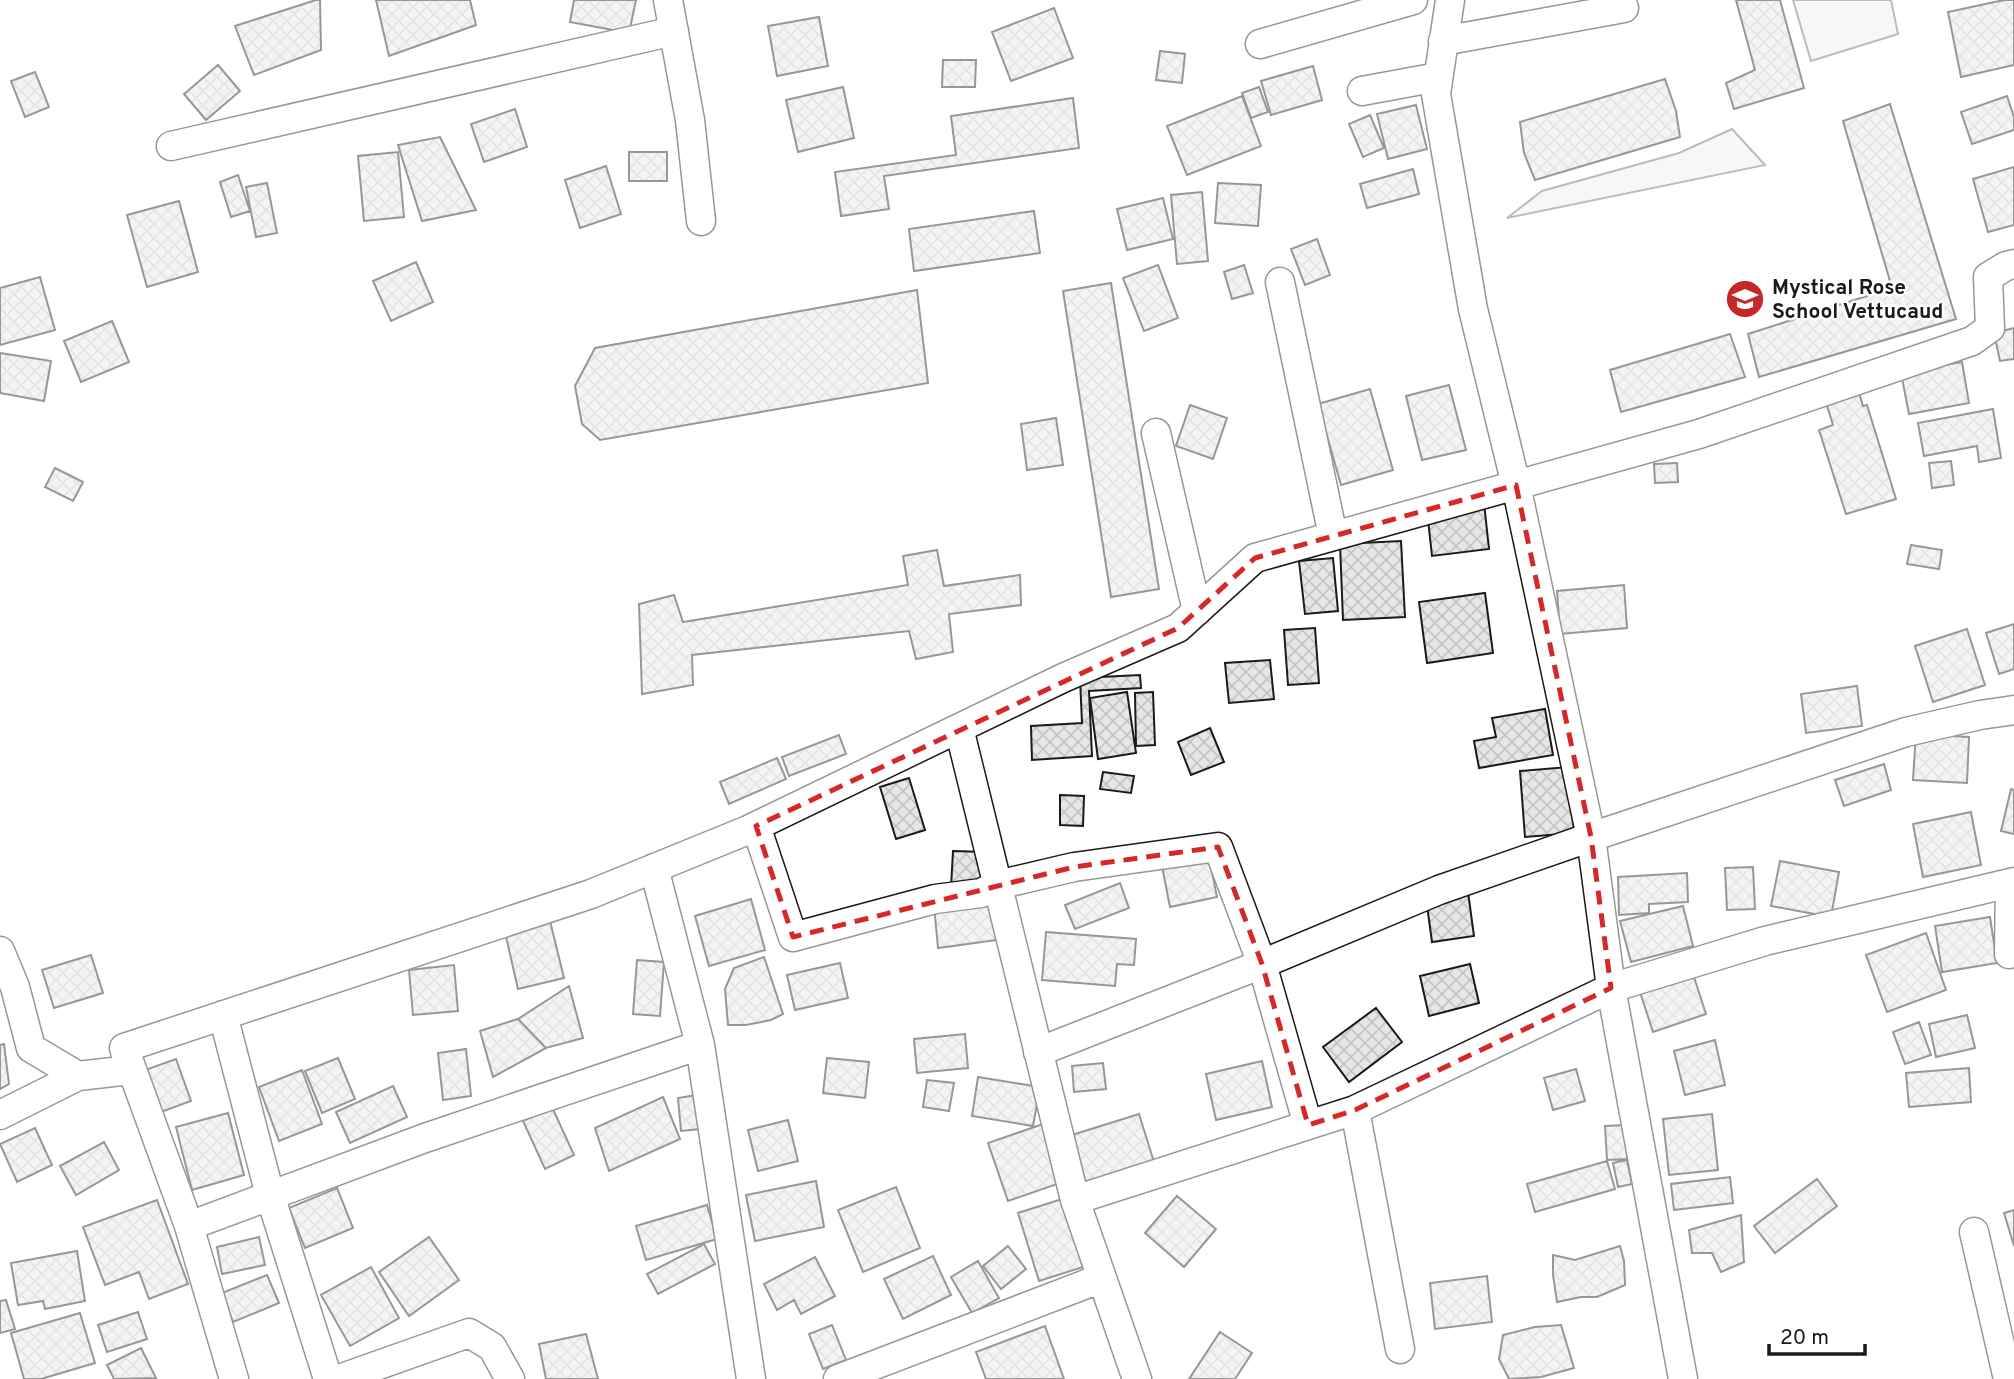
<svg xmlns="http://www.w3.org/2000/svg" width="2014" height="1379" viewBox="0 0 2014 1379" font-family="Overpass,sans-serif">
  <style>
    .park { fill: #ededed; stroke: #6a6a6a; stroke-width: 2 }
    .building { fill: url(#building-cross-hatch); stroke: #1a1a1a; stroke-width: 2 }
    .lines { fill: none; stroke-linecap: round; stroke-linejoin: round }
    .street-casing { stroke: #1a1a1a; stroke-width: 31 }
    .street { stroke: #fff; stroke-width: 28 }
    .marked { fill: none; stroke: #d62828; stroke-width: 5; stroke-dasharray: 14 9; stroke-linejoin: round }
    .labels { text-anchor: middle; stroke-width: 5; stroke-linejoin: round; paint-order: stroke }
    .poi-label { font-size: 21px; font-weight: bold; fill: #1a1a1a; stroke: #fff; text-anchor: start }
  </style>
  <defs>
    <pattern id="building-cross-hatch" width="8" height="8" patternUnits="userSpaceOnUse" patternTransform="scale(1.75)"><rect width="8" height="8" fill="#e6e6e6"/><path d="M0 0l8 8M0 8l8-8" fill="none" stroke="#c5c5c5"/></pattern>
  </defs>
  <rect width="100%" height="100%" fill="#fff"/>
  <!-- park -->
  <path class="park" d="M1793 0H1891L1898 34 1811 61Z
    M1732 129 1765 165 1507 218 1542 191 1679 153Z"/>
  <!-- building -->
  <path class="building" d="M316 0H320L321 50 254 75 235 26Z
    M376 0H470L476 25 389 56Z
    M574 0H636L629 33 570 22Z
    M1736 0H1780L1804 88 1734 109 1726 83 1755 70Z
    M2004 0H2014V65L1961 77 1948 12Z
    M1054 8 1073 58 1011 81 992 32Z
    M819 17 828 66 777 76 768 26Z
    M1160 51 1185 54 1182 83 1156 80Z
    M943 60H976L975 87H942Z
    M218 65 240 91 206 120 184 94Z
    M1313 66 1322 100 1271 115 1261 81Z
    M35 72 49 107 25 117 11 81Z
    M1665 79 1676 111 1680 137 1535 180 1524 153 1520 122Z
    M843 87 854 138 798 152 786 100Z
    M1259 87 1268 112 1251 118 1242 93Z
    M1242 96 1261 146 1187 175 1167 126Z
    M2007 96 2014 117V130L1972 144 1961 112Z
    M1073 98 1079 148 884 176 889 209 841 216 835 172 956 155 951 116Z
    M1890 104 1956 319 1759 377 1748 334 1892 288 1843 121Z
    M1416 105 1427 149 1388 159 1377 114Z
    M515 109 527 147 484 162 471 124Z
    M1370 115 1384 148 1363 157 1349 124Z
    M440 137 476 210 422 221 398 145Z
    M398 152 404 217 364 221 358 156Z
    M629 152H667V181H629Z
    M606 166 621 214 580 228 565 180Z
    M2014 167V225L1988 232 1973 179Z
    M1413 169 1419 194 1367 208 1360 184Z
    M238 175 250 211 231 217 220 182Z
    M267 183 277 233 256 237 246 187Z
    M1218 183 1261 185 1258 226 1215 223Z
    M1202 192 1208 261 1177 264 1171 195Z
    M1163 198 1173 239 1127 250 1117 209Z
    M179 201 198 272 147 287 127 215Z
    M1034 211 1040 253 914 271 909 229Z
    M1317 239 1330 275 1305 285 1291 249Z
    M416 262 433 302 391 321 373 281Z
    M1158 265 1178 318 1144 331 1123 278Z
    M1244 265 1253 293 1232 299 1224 272Z
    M40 277 55 330 0 345V288Z
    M1111 283 1159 589 1111 597 1063 291Z
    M917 290 928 383 600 440 582 424 575 386 595 348Z
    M112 321 129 362 81 382 64 341Z
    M2014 328V359L2000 361 1994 333Z
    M1730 334 1745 377 1621 412 1610 370Z
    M0 353 51 361 44 401 0 393Z
    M1962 362 1969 403 1909 414 1901 373Z
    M1449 385 1466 450 1422 460 1406 396Z
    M1857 386 1863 406 1867 405 1896 499 1846 514 1819 430 1833 425 1824 396Z
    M1370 389 1393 470 1341 485 1318 404Z
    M1190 405 1227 418 1213 459 1176 446Z
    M1993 409 2001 458 1979 462 1977 446 1924 456 1918 423Z
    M1056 418 1063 465 1027 470 1021 424Z
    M1951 461 1954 485 1932 488 1929 463Z
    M1677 463 1678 482 1655 483 1654 464Z
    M55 468 83 482 73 501 45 487Z
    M1484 503 1489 549 1432 556 1427 510Z
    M1401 541 1405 617 1343 620 1340 544Z
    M1911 545 1942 550 1939 569 1907 564Z
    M937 550 944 586 1020 575 1021 605 949 614 953 652 916 659 909 631 692 655 693 685 642 694 639 604 674 595 683 622 908 585 903 556Z
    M1333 558 1338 611 1305 614 1299 561Z
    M1624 585 1627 628 1560 634 1557 591Z
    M1485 593 1493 653 1427 663 1419 602Z
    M2014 624V669L1999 674 1986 633Z
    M1315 628 1319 683 1288 685 1284 630Z
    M1967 629 1985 685 1933 702 1915 646Z
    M1270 660 1274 699 1229 703 1225 663Z
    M1140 675 1141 688 1089 691 1092 756 1032 760 1031 726 1082 723 1080 678Z
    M1857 686 1862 726 1806 733 1801 694Z
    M1127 692 1136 753 1098 759 1090 698Z
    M1153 692 1155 745 1136 746 1135 693Z
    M1545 709 1553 755 1479 768 1474 741 1496 737 1492 718Z
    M1210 728 1224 762 1191 775 1178 742Z
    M1916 734 1969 737 1967 783 1913 780Z
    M839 735 846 754 789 776 782 757Z
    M777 758 786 779 729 804 720 782Z
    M1884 764 1891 790 1844 806 1835 780Z
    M1568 767 1574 833 1525 837 1520 771Z
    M1103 772 1134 776 1131 793 1100 789Z
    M909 778 925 830 896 839 880 787Z
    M2011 789 2014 790V834L2001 831Z
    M1060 795 1084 796 1083 826 1060 825Z
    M1971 812 1981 865 1923 877 1913 824Z
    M953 851 986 852 984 890 951 888Z
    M1208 852 1217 897 1170 907 1161 861Z
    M1780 861 1839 872 1831 917 1771 906Z
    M1753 867 1755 909 1727 910 1725 868Z
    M1687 873 1688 902 1649 904V913L1619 915 1618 877Z
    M1120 883 1129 908 1075 929 1065 905Z
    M1468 892 1474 936 1432 942 1426 898Z
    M994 896 1004 939 938 948 934 905Z
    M751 899 765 950 709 966 695 916Z
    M1683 906 1693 946 1631 962 1620 921Z
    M1990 917 1997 963 1942 972 1935 926Z
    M550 921 564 978 518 989 505 932Z
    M1046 932 1136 939 1134 965 1117 964 1115 986 1042 980Z
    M1926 933 1946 990 1887 1012 1866 955Z
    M91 955 103 993 54 1008 42 970Z
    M764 957 783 1014 771 1020 746 1025H728L725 989 734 968Z
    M637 960 664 962 660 1016 633 1014Z
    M840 963 848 998 795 1010 787 975Z
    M1470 964 1479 1003 1429 1016 1420 976Z
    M454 965 458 1011 413 1015 409 970Z
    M1693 974 1706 1014 1653 1032 1640 992Z
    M569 986 583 1038 546 1048 518 1019Z
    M1376 1008 1402 1042 1349 1082 1323 1047Z
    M1967 1015 1975 1048 1936 1057 1929 1024Z
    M518 1019 546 1048 493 1077 480 1031Z
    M1919 1022 1931 1055 1905 1064 1893 1032Z
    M965 1034 968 1068 917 1073 914 1039Z
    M1715 1040 1725 1085 1685 1095 1674 1051Z
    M4 1044 9 1084 0 1089V1045Z
    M466 1049 471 1096 443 1100 438 1053Z
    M338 1058 355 1099 322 1113 305 1071Z
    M827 1058 869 1062 865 1098 823 1093Z
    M176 1059 191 1101 161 1112 145 1070Z
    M1262 1061 1272 1107 1216 1120 1206 1074Z
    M1103 1063 1106 1089 1074 1092 1072 1066Z
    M1969 1068 1971 1102 1909 1107 1906 1073Z
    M1576 1069 1585 1101 1553 1110 1544 1078Z
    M302 1070 322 1124 279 1141 259 1087Z
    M978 1077 1040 1087 1033 1126 972 1116Z
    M927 1080 954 1083 949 1111 923 1107Z
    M393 1086 407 1117 350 1143 336 1112Z
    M697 1095 701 1129 681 1131 678 1098Z
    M663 1097 680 1139 609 1171 595 1128Z
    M552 1107 574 1155 545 1169 523 1121Z
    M228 1113 244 1175 192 1190 176 1127Z
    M1139 1114 1154 1162 1086 1183 1072 1135Z
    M1712 1114 1718 1170 1669 1175 1663 1119Z
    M788 1120 798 1161 758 1171 748 1130Z
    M1043 1124 1063 1182 1008 1201 988 1143Z
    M1626 1125 1627 1159 1607 1160 1605 1126Z
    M35 1128 52 1165 17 1182 0 1144Z
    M104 1142 119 1170 76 1195 60 1166Z
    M1627 1160 1632 1184 1618 1187 1613 1163Z
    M1607 1161 1615 1189 1535 1212 1527 1184Z
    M1730 1177 1733 1203 1674 1210 1671 1184Z
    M1817 1179 1837 1206 1775 1253 1754 1226Z
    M816 1181 824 1227 755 1241 746 1195Z
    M896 1187 920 1248 863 1272 838 1210Z
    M337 1188 353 1228 305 1248 289 1208Z
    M1177 1196 1216 1229 1184 1267 1145 1233Z
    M1062 1199 1083 1267 1039 1281 1018 1213Z
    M157 1200 188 1284 149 1299 139 1272 105 1285 83 1227Z
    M707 1205 717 1239 646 1260 636 1226Z
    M2014 1210V1246L2004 1213Z
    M1741 1215 1744 1262 1721 1272 1712 1253H1692L1689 1230Z
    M259 1237 265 1265 222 1274 217 1247Z
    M429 1237 459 1280 409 1316 379 1272Z
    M704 1244 715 1264 658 1294 647 1274Z
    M1008 1246 1026 1269 1001 1289 983 1266Z
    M1620 1246 1624 1261 1625 1285 1597 1297H1581L1557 1302 1553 1275V1255L1575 1260Z
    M77 1251 85 1301 45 1309 43 1301 18 1305 11 1263Z
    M933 1256 951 1295 903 1319 884 1279Z
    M815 1257 835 1296 801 1314 794 1300 777 1310 764 1284Z
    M978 1261 999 1298 972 1313 951 1277Z
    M371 1267 399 1318 350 1346 321 1295Z
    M267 1275 279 1303 233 1322 222 1293Z
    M1487 1276 1492 1322 1435 1329 1430 1283Z
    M6 1300 15 1329 0 1333V1301Z
    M138 1312 147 1339 107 1352 98 1325Z
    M80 1313 95 1363 41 1379H24L11 1333Z
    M832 1325 846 1360 823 1369 809 1334Z
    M1561 1325 1574 1368 1541 1377 1509 1379 1499 1359 1503 1335 1535 1327Z
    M1045 1326 1064 1379H986L976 1352Z
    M1220 1332 1252 1353 1235 1379H1189Z
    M586 1334 598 1379H546L539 1344Z
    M141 1348 156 1378 114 1379 107 1365Z"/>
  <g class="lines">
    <!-- street casing -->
    <g class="street-casing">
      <path id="street" d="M668 0 690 120 701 221
        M1450 0 1436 94 1473 309 1516 485 1591 837 1611 988 1683 1379
        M1443 41 1624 8
        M1260 44 1413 0
        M1362 91 1438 77
        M171 146 674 31
        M1280 282 1333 536
        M1156 433 1197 611
        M959 728 1075 1200
        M756 826 793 937 935 899 981 893 997 885 1074 867 1218 847 1262 964 1308 1125
        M654 868 700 1045 751 1379
        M0 951 15 987 31 1048 78 1076 130 1070 124 1048 591 894 748 830 1063 678 1178 628 1255 558 1699 434 1972 341 1990 328 1988 277 2006 266 2014 264
        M2009 954 2010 883
        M223 1015 270 1195 328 1379
        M1038 1052 1262 964 1439 890 1591 837 1906 732 1980 715 2014 710
        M126 1053 189 1226 234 1379
        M1355 1110 1400 1349
        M0 1115 78 1076
        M189 1226 425 1138 700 1045
        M1974 1232 2008 1379
        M339 1379 469 1333 492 1347 510 1379
        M838 1379 1102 1278
        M1137 1379 1075 1200 1355 1110 1611 988 1765 941 2014 882"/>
    </g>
    <!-- street -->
    <use href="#street" class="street"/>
  </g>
  <!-- marked area -->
  <path d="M0 0H2014V1379H0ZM1516 485 1591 837 1611 988 1355 1110 1308 1125 1262 964 1218 847 1074 867 793 937 756 826 1178 628 1255 558Z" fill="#fff" fill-opacity=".55" fill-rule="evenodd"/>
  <path class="marked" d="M1516 485 1591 837 1611 988 1355 1110 1308 1125 1262 964 1218 847 1074 867 793 937 756 826 1178 628 1255 558Z"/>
  <!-- icons -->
  <defs>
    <g id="school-disc" transform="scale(2.0125)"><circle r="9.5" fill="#c62828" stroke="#fff"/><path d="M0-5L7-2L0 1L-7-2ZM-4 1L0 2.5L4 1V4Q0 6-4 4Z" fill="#fff"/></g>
  </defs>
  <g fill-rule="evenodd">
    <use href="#school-disc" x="1745" y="299"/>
  </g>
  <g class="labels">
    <!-- poi labels -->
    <g class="poi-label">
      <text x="1772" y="294">Mystical Rose<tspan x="1772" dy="24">School Vettucaud</tspan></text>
    </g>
  </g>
  <!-- scale -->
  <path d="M1769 1344v10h96v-10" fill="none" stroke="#1a1a1a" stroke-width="3.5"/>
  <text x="1780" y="1344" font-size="21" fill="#1a1a1a" stroke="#ffffff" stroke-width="5" paint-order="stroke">20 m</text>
</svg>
